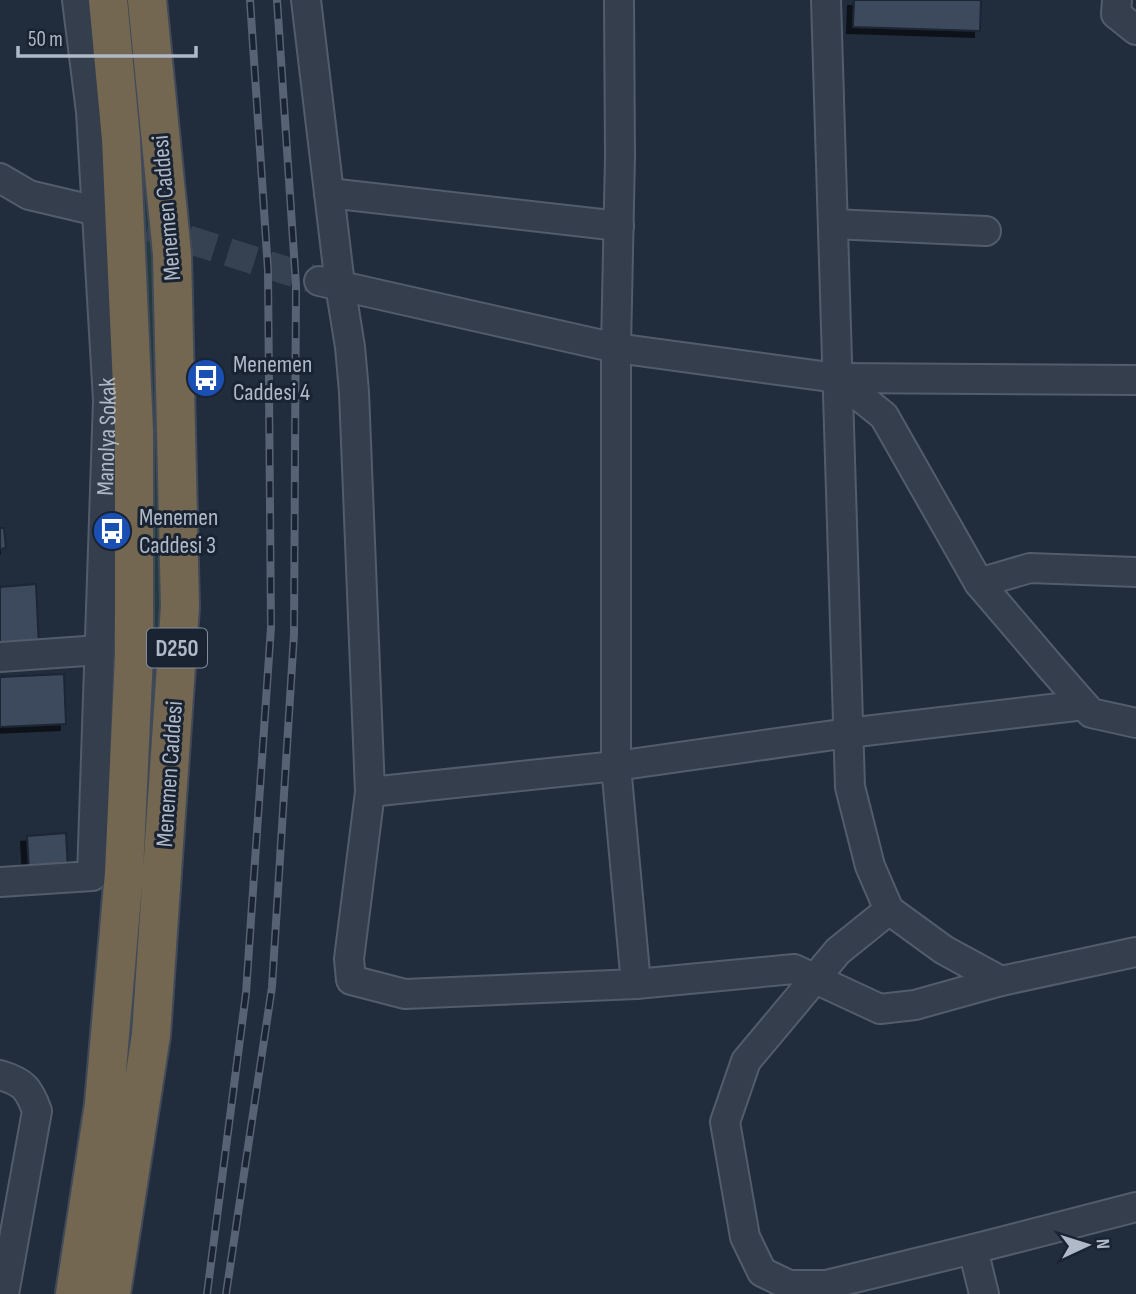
<svg xmlns="http://www.w3.org/2000/svg" width="1136" height="1294" viewBox="0 0 1136 1294" font-family="'Sofia Sans Condensed',sans-serif">
  <style>
    .green { fill: #233a3e }
    .building { fill: #3d4a5c; stroke: #1c2534; stroke-width: 2; filter: url(#shadow) }
    .lines { fill: none; stroke-linecap: round; stroke-linejoin: round }
    .minor-tunnel { stroke: #364152; stroke-width: 28; stroke-dasharray: 28 14; stroke-linecap: butt }
    .minor-casing { stroke: #535c6b; stroke-width: 32 }
    .highway-casing { stroke: #404958; stroke-width: 42 }
    .minor { stroke: #353e4d; stroke-width: 28 }
    .highway { stroke: #736751; stroke-width: 38 }
    .rail-casing { stroke: #576274; stroke-width: 8 }
    .rail { stroke: #1a2332; stroke-width: 5; stroke-dasharray: 16; stroke-linecap: butt }
    .labels { text-anchor: middle; stroke-width: 6; stroke-linejoin: round; paint-order: stroke }
    .shield { fill: #1a2332; stroke: #838c9b; stroke-width: 2 }
    .shield-label { font-size: 23px; font-weight: bold; fill: #b0b9c8 }
    .street-label { font-size: 24px; fill: #b0b9c8; stroke: #1a2332 }
    .poi-label { font-size: 24px; fill: #b0b9c8; stroke: #1a2332; text-anchor: start }
  </style>
  <defs>
    <filter id="shadow"><feDropShadow dx="-6" dy="6" stdDeviation="0" flood-color="#0009"/></filter>
  </defs>
  <rect width="100%" height="100%" fill="#212c3d"/>
  <!-- green -->
  <path class="green" d="M126 0H135L150 176 159 359 162 568 155 787 137 1041 101 1252 152 569 150 359 141 176Z"/>
  <!-- building -->
  <path class="building" d="M854 0H981L980 31 853 27Z
    M0 528H4L6 548 0 549Z
    M36 584 39 646 0 649V587Z
    M64 674 66 724 0 727V677Z
    M66 833 68 869 29 871 27 836Z"/>
  <g class="lines">
    <!-- minor-tunnel -->
    <path class="minor-tunnel" d="M108 214 319 281"/>
    <!-- minor casing -->
    <g class="minor-casing">
      <g id="minor">
        <path d="M306 0 340 285 350 347 354 392 370 792 349 959 351 980 405 994 636 984 794 969 880 1009 915 1005 1001 981"/>
        <path d="M619 0 620 156 616 348V766L636 984"/>
        <path d="M826 0 850 787 870 866 889 910 944 950 1001 981 1136 952"/>
        <path d="M1117 0 1116 14 1136 30"/>
        <path d="M0 178 29 195 105 213"/>
        <path d="M329 193 619 226"/>
        <path d="M833 224 986 231"/>
        <path d="M319 281 616 348 837 378 884 416 979 583 1049 665 1091 713 1136 723"/>
        <path d="M837 378 1136 380"/>
        <path d="M979 583 1030 568 1136 572"/>
        <path d="M0 657 99 650"/>
        <path d="M370 792 616 766 848 733 1084 705"/>
        <path id="s1" d="M0 882 92 876 108 400 91 112 77 0"/>
        <path d="M889 910 838 951 746 1061 725 1122 745 1237 762 1272 789 1285H826L973 1249 1136 1207"/>
        <path d="M0 1075C24 1082 29 1089 37 1111L4 1294"/>
        <path d="M973 1249 984 1294"/>
      </g>
    </g>
    <!-- highway casing -->
    <g class="highway-casing">
      <path id="highway" d="M75 1294 104 1104 124 873 134 655V431L121 139 108 0
        M111 1294 151 1035 180 607 172 254 147 0"/>
    </g>
    <!-- minor -->
    <use href="#minor" class="minor"/>
    <!-- highway -->
    <use href="#highway" class="highway"/>
    <!-- rail casing -->
    <g class="rail-casing">
      <path id="rail" d="M207 1294 246 993 271 627 268 270 250 0
        M226 1294 272 987 294 634 296 285 277 0"/>
    </g>
    <!-- rail -->
    <use href="#rail" class="rail"/>
  </g>
  <!-- icons -->
  <defs>
    <g id="bus-disc" transform="scale(2.0125)"><circle r="9.5" fill="#1a4fb4" stroke="#1a2332"/><path d="M-5-6H5V4H4V6H2V4H-2V6H-4V4H-5ZM-3.5-4V0h7V-4ZM-3.5 1.2v1.5H-2V1.2ZM2 1.2v1.5H3.5V1.2Z" fill="#fff"/></g>
  </defs>
  <g fill-rule="evenodd">
    <use href="#bus-disc" x="206" y="378"/>
    <use href="#bus-disc" x="112" y="531"/>
  </g>
  <g class="labels">
    <!-- shield labels -->
    <rect class="shield" x="147" y="628.5" width="60" height="39" rx="5"/>
    <g class="shield-label">
      <text x="177" y="656">D250</text>
    </g>
    <!-- street labels -->
    <g class="street-label">
      <text transform="translate(166 208) rotate(-95)" y="8">Menemen Caddesi</text>
      <text dy="8" stroke="none"><textPath href="#s1" startOffset="532">Manolya Sokak</textPath></text>
      <text transform="translate(169 774) rotate(-86)" y="8">Menemen Caddesi</text>
    </g>
    <!-- poi labels -->
    <g class="poi-label">
      <text x="233" y="372">Menemen<tspan x="233" dy="28">Caddesi 4</tspan></text>
      <text x="139" y="525">Menemen<tspan x="139" dy="28">Caddesi 3</tspan></text>
    </g>
  </g>
  <!-- north arrow -->
  <g transform="translate(1087 1245) rotate(86)" stroke="#1a2332" stroke-width="5" paint-order="stroke">
  <path d="M0-5L12 26L0 18L-12 26Z" fill="#b0b9c8"/>
  <text y="-10" font-size="19" font-weight="bold" text-anchor="middle" fill="#b0b9c8">N</text>
  </g>
  <!-- scale -->
  <path d="M18 46v10h178v-10" fill="none" stroke="#b0b9c8" stroke-width="3.5"/>
  <text x="28" y="46" font-size="21" fill="#b0b9c8" stroke="#1a2332" stroke-width="5" paint-order="stroke">50 m</text>
</svg>
